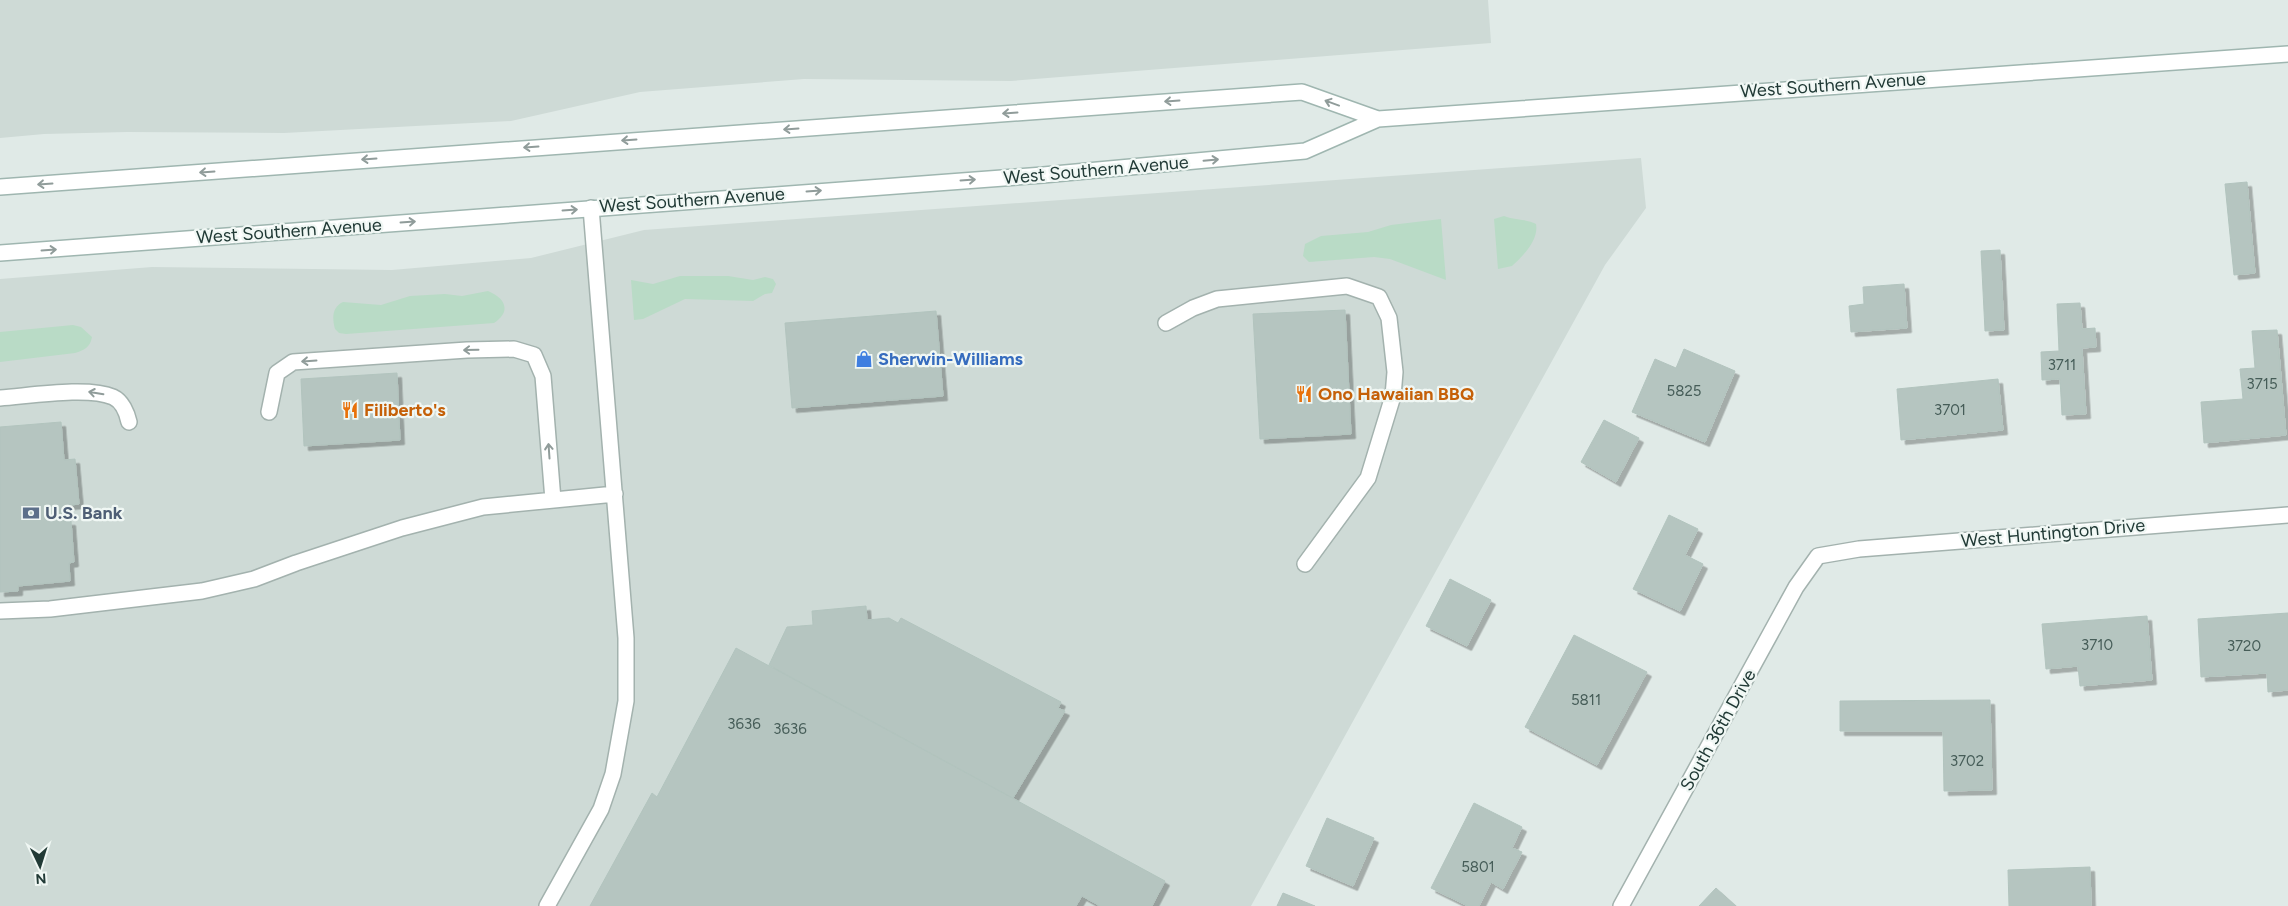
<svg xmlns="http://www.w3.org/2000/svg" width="2288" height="906" viewBox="0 0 2288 906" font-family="Figtree,sans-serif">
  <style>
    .built { fill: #cedad6 }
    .green { fill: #b9dbc6 }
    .building { fill: #b5c5c0; stroke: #b2c4be; filter: url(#shadow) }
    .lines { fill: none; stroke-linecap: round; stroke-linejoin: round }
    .service-casing { stroke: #a3b2ae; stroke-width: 18 }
    .minor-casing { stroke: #a3b2ae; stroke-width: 18 }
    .secondary-casing { stroke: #9fb6b0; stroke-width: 18 }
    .service { stroke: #fff; stroke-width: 15 }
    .minor { stroke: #fff; stroke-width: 15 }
    .secondary { stroke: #fff; stroke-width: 15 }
    .oneway { stroke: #909c9a }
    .labels { text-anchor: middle; stroke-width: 4.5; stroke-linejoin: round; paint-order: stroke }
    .number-label { font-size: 15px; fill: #465d58 }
    .street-label { font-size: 18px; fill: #213a36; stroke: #f0f7f4 }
    .shop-label { font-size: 18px; font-weight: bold; fill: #366cbe; stroke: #f0f7f4; text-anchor: start }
    .food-label { font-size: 18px; font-weight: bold; fill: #c56008; stroke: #f0f7f4; text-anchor: start }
    .service-label { font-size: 18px; font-weight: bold; fill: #4e5e75; stroke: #f0f7f4; text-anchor: start }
  </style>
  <defs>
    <filter id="shadow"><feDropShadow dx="4.5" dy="4.5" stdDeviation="0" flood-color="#0004"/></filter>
  </defs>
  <rect width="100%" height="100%" fill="#e0eae7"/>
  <!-- built -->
  <path class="built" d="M0 0H1488L1491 43 1011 81 804 79 640 92 511 121 284 133 127 132 44 134 0 138Z
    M1641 158 1646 208 1605 265 1251 906H0V279L152 267 392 270 531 258 644 230Z"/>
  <!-- green -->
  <path class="green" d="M1504 216C1514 220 1527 219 1536 224 1539 240 1523 256 1512 266L1498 269 1494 219Z
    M1441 219 1446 280 1390 259 1374 257 1309 262 1303 256 1305 244 1321 236 1368 232 1391 225Z
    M680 276H728L753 280 765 277 773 279 776 284 772 293 765 294 753 301 685 299 643 319 634 320 631 280 653 284Z
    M488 291C505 298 512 311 494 323L346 334 339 333 335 329C332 318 332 307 343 302L381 305 410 296 445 294 462 296Z
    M73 325 81 327 92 337C90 348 84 350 75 353L0 362V332Z"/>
  <!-- building -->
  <path class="building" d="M2247 182 2255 273 2234 275 2225 184Z
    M2000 250 2004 330 1985 331 1981 251Z
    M1904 284 1907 328 1851 332 1849 306 1864 304 1863 287Z
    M2080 303 2082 329 2095 328 2096 347 2082 348 2086 414 2062 415 2060 379 2042 380 2041 352 2059 351 2057 304Z
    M1345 310 1351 434 1260 439 1253 314Z
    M936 311 943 396 792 408 785 323Z
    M2277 330 2286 435 2204 443 2201 402 2243 399 2240 369 2255 368 2252 331Z
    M1684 349 1735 371 1705 442 1632 412 1655 359 1676 368Z
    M397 373 400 440 304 446 301 379Z
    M1998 379 2003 430 1901 440 1897 389Z
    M1604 420 1639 438 1616 482 1581 462Z
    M61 422 64 460 75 459 79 504 62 506 63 521H71L74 562 69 563 70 581 18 586V591L0 592V427Z
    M1669 515 1698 529 1685 555 1703 564 1680 611 1633 589Z
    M1450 579 1491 600 1467 646 1426 626Z
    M866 606 867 620 889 618 898 623 901 618 1061 702 1058 708 1065 711 1013 798 769 665 787 627 813 625 812 611Z
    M2288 613V690L2268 692 2267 673 2201 677 2198 619Z
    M2147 616 2152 680 2080 686 2078 666 2046 669 2042 624Z
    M1574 635 1647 672 1597 765 1525 727Z
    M736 648 1165 881 1152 906H1100L1082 896 1076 906H590L652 793 657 797Z
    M1990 700 1992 790 1944 791 1943 731H1840V701Z
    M1474 803 1522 827 1512 848 1522 852 1503 889 1491 882 1479 906H1468L1431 888Z
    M1327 818 1374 838 1353 886 1306 866Z
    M2090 867 2091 906H2009L2008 870Z
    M1716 888 1736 906H1699Z
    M1283 893 1315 906H1277Z"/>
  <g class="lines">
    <!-- service casing -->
    <g class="service-casing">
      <path id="service" d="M1166 323 1193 308 1217 299 1347 286 1379 297 1389 318 1395 372 1393 396 1368 478 1305 564
        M0 398C29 396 88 386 113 397 122 401 127 413 129 422
        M269 412 277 373 293 362 467 350 514 349 534 355 543 376 553 500
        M0 611 50 609 202 591 254 579 296 563 402 528 483 507 615 494
        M547 906 601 809 613 774 626 701V638L591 208"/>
    </g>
    <!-- minor casing -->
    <g class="minor-casing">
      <path id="minor" d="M1621 906 1796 587 1818 556 1859 549 2288 515"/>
    </g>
    <!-- secondary casing -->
    <g class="secondary-casing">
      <path id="secondary" d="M0 187 1302 92 1378 119
        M0 253 1043 175 1305 151 1378 119 2288 54"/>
    </g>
    <!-- service -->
    <use href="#service" class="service"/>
    <!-- minor -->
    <use href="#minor" class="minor"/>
    <!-- secondary -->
    <use href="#secondary" class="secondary"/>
  </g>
  <!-- one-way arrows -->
  <defs><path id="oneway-shaft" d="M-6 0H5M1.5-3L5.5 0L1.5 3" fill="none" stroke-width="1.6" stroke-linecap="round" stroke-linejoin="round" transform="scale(1.25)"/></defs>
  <g class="oneway">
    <use href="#oneway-shaft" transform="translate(1172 101) rotate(176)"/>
    <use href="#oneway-shaft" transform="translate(1332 103) rotate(-160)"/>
    <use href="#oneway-shaft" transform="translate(1010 113) rotate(176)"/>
    <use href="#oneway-shaft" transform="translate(791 129) rotate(176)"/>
    <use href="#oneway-shaft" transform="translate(629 140) rotate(176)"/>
    <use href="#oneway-shaft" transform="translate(531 147) rotate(176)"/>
    <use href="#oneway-shaft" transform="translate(369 159) rotate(176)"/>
    <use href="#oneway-shaft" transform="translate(1211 160) rotate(-5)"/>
    <use href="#oneway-shaft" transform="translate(207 172) rotate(176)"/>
    <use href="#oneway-shaft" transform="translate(968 180) rotate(-4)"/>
    <use href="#oneway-shaft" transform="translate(45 184) rotate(176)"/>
    <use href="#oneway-shaft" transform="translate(814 191) rotate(-4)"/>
    <use href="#oneway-shaft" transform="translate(570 210) rotate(-4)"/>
    <use href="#oneway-shaft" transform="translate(408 222) rotate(-4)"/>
    <use href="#oneway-shaft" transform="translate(49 250) rotate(-4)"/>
    <use href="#oneway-shaft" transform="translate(471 350) rotate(179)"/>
    <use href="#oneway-shaft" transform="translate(309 361) rotate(176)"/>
    <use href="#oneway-shaft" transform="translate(96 393) rotate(-171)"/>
    <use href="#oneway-shaft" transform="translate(549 451) rotate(-94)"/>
  </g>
  <!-- icons -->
  <defs>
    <g id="shop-bare" transform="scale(1.35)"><path d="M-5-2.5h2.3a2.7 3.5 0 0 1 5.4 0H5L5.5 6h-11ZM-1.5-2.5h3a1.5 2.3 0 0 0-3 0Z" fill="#3f7fe0" stroke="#f0f7f4" stroke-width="2.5" paint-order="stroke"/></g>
    <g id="restaurant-bare" transform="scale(1.35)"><path d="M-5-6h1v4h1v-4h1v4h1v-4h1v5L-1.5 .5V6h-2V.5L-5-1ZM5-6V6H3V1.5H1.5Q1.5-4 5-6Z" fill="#e8710a" stroke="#f0f7f4" stroke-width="2.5" paint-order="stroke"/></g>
    <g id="bank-bare" transform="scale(1.35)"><path d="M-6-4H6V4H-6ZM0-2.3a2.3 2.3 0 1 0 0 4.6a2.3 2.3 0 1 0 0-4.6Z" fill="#5c6f8a" stroke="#f0f7f4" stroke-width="2.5" paint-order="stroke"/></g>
  </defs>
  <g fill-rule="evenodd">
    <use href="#shop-bare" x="864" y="359"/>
    <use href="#restaurant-bare" x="1304" y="394"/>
    <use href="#restaurant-bare" x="350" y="410"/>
    <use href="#bank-bare" x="31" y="513"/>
  </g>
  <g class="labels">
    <!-- number labels -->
    <g class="number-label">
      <text x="2062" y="370">3711</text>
      <text x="2262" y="389">3715</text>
      <text x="1684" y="396">5825</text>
      <text x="1950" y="415">3701</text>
      <text x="2097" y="650">3710</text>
      <text x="2244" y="651">3720</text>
      <text x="1586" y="705">5811</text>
      <text x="744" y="729">3636</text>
      <text x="790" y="734">3636</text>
      <text x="1967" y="766">3702</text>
      <text x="1478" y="872">5801</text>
    </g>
    <!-- street labels -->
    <g class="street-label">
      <text transform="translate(1833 85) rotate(-4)" y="6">West Southern Avenue</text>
      <text transform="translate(1096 170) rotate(-5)" y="6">West Southern Avenue</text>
      <text transform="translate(692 200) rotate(-4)" y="6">West Southern Avenue</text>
      <text transform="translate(289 231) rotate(-4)" y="6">West Southern Avenue</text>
      <text transform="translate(2053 533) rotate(-5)" y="6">West Huntington Drive</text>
      <text transform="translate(1718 730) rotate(-61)" y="6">South 36th Drive</text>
    </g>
    <!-- shop labels -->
    <g class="shop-label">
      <text x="878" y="365">Sherwin-Williams</text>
    </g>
    <!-- food labels -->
    <g class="food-label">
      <text x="1318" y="400">Ono Hawaiian BBQ</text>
      <text x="364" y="416">Filiberto's</text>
    </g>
    <!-- service labels -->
    <g class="service-label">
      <text x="45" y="519">U.S. Bank</text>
    </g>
  </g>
  <!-- north arrow -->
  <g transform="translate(40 866) rotate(176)" stroke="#f0f7f4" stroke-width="4" paint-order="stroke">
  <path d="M0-4L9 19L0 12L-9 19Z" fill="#213a36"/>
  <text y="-8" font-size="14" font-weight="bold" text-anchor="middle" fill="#213a36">N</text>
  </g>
</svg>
